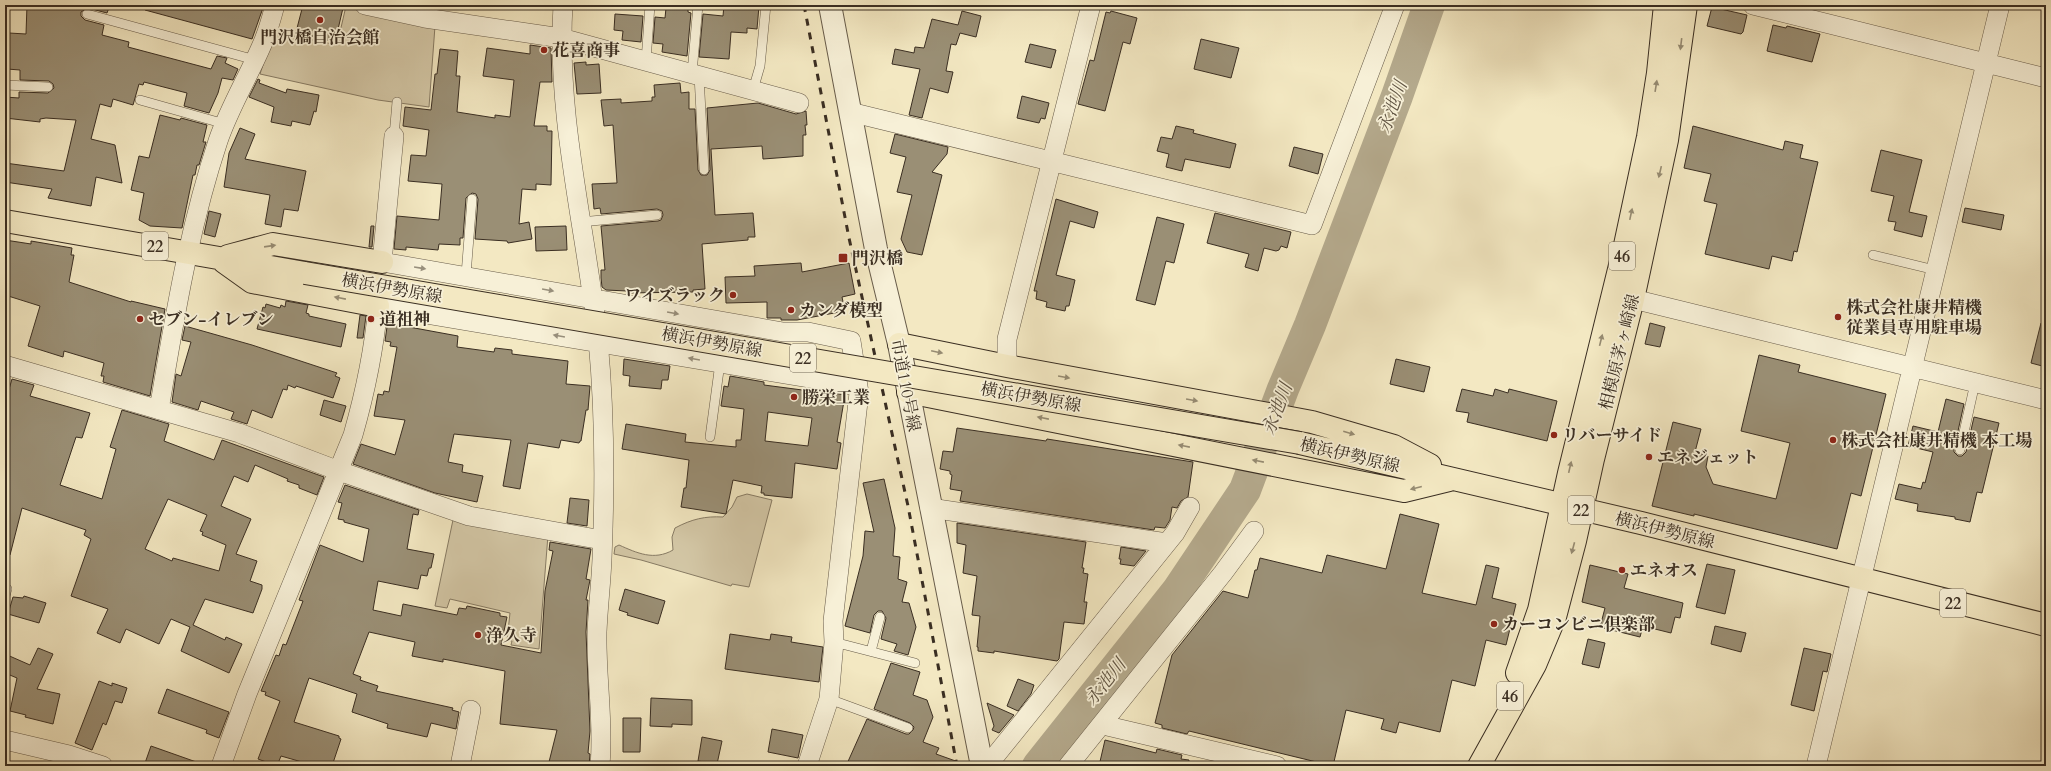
<svg xmlns="http://www.w3.org/2000/svg" width="2051" height="771" viewBox="0 0 2051 771" font-family="Cardo,'Noto Serif JP',serif">
  <style>
    .green { fill: #d4c8a7; stroke: #877b64 }
    .lines { fill: none; stroke-linecap: round; stroke-linejoin: round }
    .river { stroke: #b4a98c; stroke-width: 32 }
    .building { fill: #9a8f75; stroke: #3a2e22; fill-rule: evenodd }
    .service-casing { stroke: #685c4a; stroke-width: 10 }
    .minor-casing { stroke: #685c4a; stroke-width: 20 }
    .tertiary-casing { stroke: #685c4a; stroke-width: 24 }
    .primary-casing { stroke: #3a2e22; stroke-width: 24 }
    .service { stroke: #f7f0d7; stroke-width: 9 }
    .minor { stroke: #f7f0d7; stroke-width: 19 }
    .tertiary { stroke: #f7f0d7; stroke-width: 22 }
    .primary { stroke: #f3e8c2; stroke-width: 22 }
    .rail { stroke: #3a2e22; stroke-width: 3; stroke-dasharray: 7 7; stroke-linecap: butt }
    .primary-bridge-casing { stroke: #3a2e22; stroke-width: 24; stroke-linecap: butt }
    .primary-bridge { stroke: #f3e8c2; stroke-width: 22 }
    .oneway { fill: #968b72 }
    .oneway2 { fill: #988f7c }
    .poi-dot { fill: #8f2418; stroke: #f7f0d7; stroke-width: 1.5 }
    .labels { text-anchor: middle; stroke-width: 3.5; stroke-linejoin: round; paint-order: stroke }
    .shield { fill: #f7f0d7; stroke: #736858; stroke-width: 1 }
    .shield-label { font-size: 16px; font-weight: bold; fill: #3a2e22 }
    .poi-label { font-size: 17px; font-weight: bold; fill: #3a2e22; stroke: #f7f0d7; text-anchor: start }
    .street-label { font-size: 17px; fill: #3a2e22; stroke: #f7f0d7 }
    .water-label { font-size: 18px; font-style: italic; fill: #5f5342; stroke: #f7f0d7 }
  </style>
  <rect width="100%" height="100%" fill="#f3e8c2"/>
  <filter id="stains"><feTurbulence type="fractalNoise" baseFrequency=".005" numOctaves="4"/><feColorMatrix values="0 0 0 0 .2 0 0 0 0 .09 0 0 0 0 .02 0 0 0 .5 -.17"/></filter>
  <radialGradient id="worn" r=".72"><stop offset=".6" stop-color="#630" stop-opacity="0"/><stop offset="1" stop-color="#630" stop-opacity=".3"/></radialGradient>
  <!-- green -->
  <path class="green" d="M346 6 435 26 429 107 378 100 260 74 274 32 337 45Z
    M747 494 772 500 749 587 732 584 731 586 641 560 614 554 615 547 619 545C637 553 654 561 673 550L672 537 675 528C692 519 705 516 723 517L732 507 737 497Z
    M454 515 548 535 539 649 511 645 512 641 507 640 510 613 450 599 447 608 435 606Z"/>
  <g class="lines">
    <!-- river -->
    <path class="river" d="M1038 766 1178 590 1245 490 1283 389 1310 325 1397 96 1429 5"/>
  </g>
  <!-- building -->
  <path class="building" d="M27 5H110L107 13 88 8 81 12V16L85 20 104 25 102 35 129 42 128 47 211 69 217 56 227 58 225 63 238 69 233 80 222 78 218 93 209 113 184 106 187 93 144 82 143 85 139 84 133 105 113 99 111 107 100 104 91 139 115 145 122 183 96 177 91 206 48 198 52 189 5 182V163L64 171 76 120 46 118 40 119V122L5 118V97L19 98V92L48 93 54 88 53 84 49 81 20 80V70L7 69 9 33 26 34Z
    M146 5H264L252 39 145 10Z
    M303 5H333L343 8 335 42 296 32Z
    M724 5 759 6 757 29 747 28V33L731 32 729 59 699 57 703 14 723 16Z
    M1712 7 1747 15 1743 32 1741 34 1707 26Z
    M666 8 688 9V12L691 13 687 56 662 52 663 44 653 43 655 17 665 18Z
    M962 11 981 16 976 37 960 33 956 45 951 44 946 71 953 72 948 93 930 88 922 118 909 115 920 69 892 64 895 49 914 53 915 47 924 48 932 19 958 25Z
    M1111 11 1137 18 1130 44 1123 42 1105 111 1078 104 1090 60 1094 61 1106 12 1110 13Z
    M615 14 643 16 641 42 622 40 623 31 614 30Z
    M1773 25 1786 28 1787 26 1820 34 1812 62 1767 51Z
    M1201 39 1239 48 1231 78 1194 69Z
    M1030 44 1056 50 1051 68 1025 62Z
    M530 45 551 48 552 82H540L534 126H547V131H552L551 185 536 184V190L522 189 519 224 529 222 532 239 508 243 507 241 475 239 478 199 476 194 472 193 466 198 463 238H460V245L439 244 438 250 406 247V250L394 249 397 216 439 220 442 184 408 181 411 155 426 156 429 130 403 126 405 107 431 110 435 74H437L440 49 458 51 456 76H460L457 112 495 118V115L510 117 514 80 483 76 487 48 530 54Z
    M586 62V65L599 64 601 93 577 94 574 63Z
    M258 79 260 80 259 83 286 93 287 89 319 95 316 112 314 111 310 125 292 121 291 126 271 122 274 107 249 97Z
    M680 83 681 93 689 92V109H695L698 170 701 175H707L710 170 707 108 758 103 796 114 806 111 807 125H805L806 135H803V156L763 159 762 146 711 149 715 215 753 213 755 237H748V240L702 244 705 289 693 290V292L627 293V291L606 290 602 287 601 278V270H605L601 226 658 221 661 220 663 215 662 211 657 209 601 214 600 208 594 209 592 184 617 183 613 125 604 126 601 100 621 99V103L652 101V97H655L654 85Z
    M1022 96 1049 103 1045 119 1041 118 1039 123 1017 118Z
    M160 115 180 120 181 118 207 125 203 142H206L199 165H197L195 175H193L182 228 150 226 139 220 144 193 131 190 139 156 149 158Z
    M1176 126 1194 130 1193 133 1236 144 1230 168 1185 159 1182 171 1166 167 1169 154 1157 151 1161 137 1172 139Z
    M1693 126 1783 150 1785 141 1803 145 1800 158 1818 162 1797 252 1794 251 1792 261 1772 256 1769 269 1705 254 1717 204 1704 201 1711 174 1684 168Z
    M240 128 255 134 245 159 306 171 298 211 284 209 281 227 265 224 270 195 224 187 229 153Z
    M895 134 948 147 947 154 932 172 942 175 922 255 907 252 901 239 912 195 897 192 906 157 890 153Z
    M1294 147 1323 154 1318 174 1289 166Z
    M1881 150 1922 160 1909 212 1927 216 1922 237 1894 230 1896 222 1888 221 1894 196 1871 191Z
    M1056 199 1098 212 1094 228 1070 221 1056 275 1075 280 1069 306H1066L1065 311 1046 307 1047 302 1036 299 1037 291H1034Z
    M1965 208 2004 215 2001 230 1962 222Z
    M209 211 221 214 215 237 204 234Z
    M1215 213 1291 232 1287 248 1281 246 1279 250 1276 251 1264 248 1258 271 1245 267 1249 254 1207 243Z
    M1157 217 1184 224 1174 263 1166 261 1155 305 1136 300Z
    M371 226H374L372 247H369Z
    M566 226 567 250 536 251 535 227Z
    M5 240 31 244V241L72 248 71 255H74L69 282 131 302V301L165 309 150 396 103 382 104 376H101L104 363 64 351 63 357 28 346 40 306 5 295Z
    M801 263 802 272 849 263 855 294 842 297 845 311 797 320H781V318H767V302L726 303 725 277 755 276 754 266Z
    M286 301 308 305 306 313 309 314V316L346 324 341 347 257 329 263 307 265 308 266 304 280 308 281 305 285 307Z
    M360 315 366 316 363 338H357Z
    M388 320 409 323V327L458 336 457 347 494 352 495 348 512 350V354L568 361 566 384 590 386 588 410H586L581 441H580L579 443 561 440 559 448 528 443 520 489 503 486 511 440 454 434 448 462 463 465 462 472 483 476 477 502 435 493 353 464 361 444 395 455 405 420 374 416 378 394 383 395 384 391 389 392 397 347 390 346 391 342 385 341Z
    M1650 323 1665 327 1660 347 1645 344Z
    M2041 323 2046 324V367L2031 363Z
    M185 326 252 345 337 373 335 376 340 378 333 398 296 386 295 388 288 385 287 390 283 389 272 418 252 410 247 424 231 419 234 412 201 401 198 410 172 402 176 374 181 376 191 342 182 340Z
    M1759 355 1800 365 1798 372 1886 394 1861 496 1851 493 1837 549 1694 514V516L1652 506 1673 422 1701 429 1695 452 1708 456 1706 467 1713 484 1776 499 1790 443 1741 431Z
    M624 359 670 366 668 380H662L661 389 629 386 630 376 623 375Z
    M1396 359 1430 367 1424 392 1390 384Z
    M730 376 764 382V385L810 391 811 389 845 395 837 442 841 443 837 469 795 463 792 498 764 495V493H761L762 486 733 480 726 514 681 507 684 488H686L689 460 622 449 626 424 686 434 685 442 736 447V440H741L744 409 721 406 724 386 728 387ZM768 412 812 418 808 446 765 441Z
    M12 379 34 385 30 396 90 413 82 438 76 437 60 485 102 499 116 449 110 447 122 410 169 424 164 441 214 460 222 440 324 477 317 495 299 488V485L287 481 288 479 255 465 248 482 234 476 221 506 251 519 236 554 257 561 250 581 262 585V589L253 613 205 599 193 625 225 640 226 637 242 644 229 673 181 651 190 627 171 619 159 644 126 629 120 643 97 633 108 609 71 596 91 539 84 535 86 530 22 508 10 555 5 554V403ZM168 499 207 515 200 531 203 532 202 535 226 545 219 571 173 558 172 561 145 549Z
    M1462 389 1493 396 1495 389 1508 393 1509 389 1557 401 1547 441 1467 422 1469 413 1456 411Z
    M1946 399 1964 404 1954 449V452L1958 456H1962L1966 452 1974 417 1999 423 1982 493 1977 492 1970 522 1955 519V517L1917 511 1918 504 1895 499 1899 484 1921 489 1923 482 1925 483 1933 452 1908 446 1913 426 1938 432Z
    M324 400 346 406 341 422 320 415Z
    M957 428 1046 441 1047 439 1193 462 1188 497 1181 501 1177 508 1172 507 1170 520 1165 528 1155 527 1154 530 960 501 962 491 950 489 952 475 950 474V471L940 469 943 451 953 452Z
    M884 479 895 528 893 556 900 557 898 579 907 582 902 602 909 603 916 627 908 655 894 651 897 644 881 639 886 618 882 611H878L874 615 870 633 845 626 863 556 865 531 874 532 863 483Z
    M345 485 419 510 418 515 413 514 407 549 434 554 431 568H429L427 576 421 575 418 589 378 581 373 610 401 616 403 604 457 615 459 608 466 609 467 606 500 613V616L507 617 501 645 541 653 545 591 553 551 549 550 550 542 591 549 586 579 590 580 586 600H588L586 632 590 731 588 753 590 754 589 766H548L557 730 500 724 505 671 443 659V662L412 656 415 642 369 632 353 674 361 677 360 680 378 686 376 691 453 708 452 710 459 712 456 729 431 723 427 737 387 728 388 724 352 712 357 694 309 678 294 722 339 736V738L341 739 332 766H316L281 756 277 766 258 759 280 701 265 695 266 692 261 691 276 655 279 656 283 644 286 645 303 601 299 600 320 545 363 562 369 529 344 522V520L338 519 342 503 338 502Z
    M570 498 589 500 587 526 567 523Z
    M1400 514 1439 524 1422 593 1476 605 1486 565 1499 568 1492 598 1516 604 1506 645 1486 640 1475 686 1452 680 1440 732 1399 722 1396 733 1381 729 1384 719 1346 710 1333 766 1189 731 1187 734 1162 728V725L1155 723 1172 655 1223 591 1248 598 1255 570H1257L1260 558 1322 573 1327 555 1386 569Z
    M957 523 1086 542 1082 568H1084L1083 573 1088 574 1084 602H1087L1084 624 1064 622 1059 659 1057 661 994 651V653L978 651V647H977L980 616 972 615 977 576 963 573 966 545 957 543Z
    M1121 547 1146 551 1134 566 1120 564 1121 559H1119Z
    M1707 564 1735 570 1725 614 1696 607Z
    M1590 565 1628 574 1624 588 1683 603 1680 618 1675 617 1671 633 1643 626 1640 637 1600 627 1605 608 1582 602Z
    M625 589 665 601 658 624 627 615 628 613 619 610Z
    M24 596 46 603 39 623 8 614 13 597 23 598Z
    M1715 626 1746 633 1741 652 1711 644Z
    M730 634 770 640 771 634 792 637 791 642 823 647 819 682 725 669Z
    M1588 639 1605 643 1599 668 1582 664Z
    M38 648 53 654 37 689 60 694 53 724 25 717 26 715 10 711 17 678 5 673V654L30 665Z
    M1804 648 1831 654 1827 672 1823 671 1814 711 1791 705Z
    M891 663 920 672 913 695 927 700 933 717 923 742 939 748 936 754 964 764 963 766H846L867 719 906 734H909L913 730 914 727 910 723 874 709Z
    M1018 679 1034 685 1031 694 1018 711 1007 706Z
    M99 681 112 686V683L127 688 122 703 115 701 106 725 103 723 92 750 75 743Z
    M167 689 229 712 219 738 206 733 207 730 158 713Z
    M651 698 692 700V725L672 724V727L650 726Z
    M987 703 1014 715 999 733 992 730 994 726Z
    M623 718H641L640 752H623Z
    M772 729 803 735 798 758 768 752Z
    M702 737 722 741 717 764 698 761Z
    M1105 740 1156 753 1157 749 1182 755 1181 759 1189 760 1188 766H1099Z
    M151 746 202 764V766H144Z"/>
  <g class="lines">
    <!-- service casing -->
    <g class="service-casing">
      <path id="service" d="M87 14 255 60
        M646 61 650 5
        M692 73 698 5
        M699 75 704 170
        M5 85 48 87
        M753 90 760 66 766 5
        M140 100 225 124
        M394 136 397 102
        M580 222 657 215
        M1873 255 1935 270
        M466 275 472 199
        M710 437 720 363
        M1960 450 1975 383
        M5 588 7 589 5 596
        M834 642 915 663
        M871 651 880 617
        M829 699 908 728"/>
    </g>
    <!-- minor casing -->
    <g class="minor-casing">
      <path id="minor" d="M365 5 425 18 561 38 799 103
        M563 5C556 119 586 228 598 340 605 413 605 486 602 559 601 583 598 608 597 632 596 677 604 721 600 766
        M1753 5 2046 78
        M850 112 1312 225 1395 5
        M394 136 382 262 783 332H808L851 341 859 393 833 621 834 642 829 699 807 766
        M1633 299 2046 400
        M5 365 239 433 339 471 469 516 602 540
        M1007 366V339L1091 5
        M159 410C174 320 189 228 218 141 230 106 250 74 264 40 269 28 272 16 275 5
        M930 508 1167 543
        M1103 725 1277 766
        M5 740 69 755 103 766
        M221 766 247 694 353 435C365 393 374 350 378 306L857 386
        M460 766 471 710
        M987 766 1175 533 1190 507
        M1068 766 1223 573 1254 531
        M1816 766 2000 5"/>
    </g>
    <!-- tertiary casing -->
    <g class="tertiary-casing">
      <path id="tertiary" d="M830 5 876 249 899 344 982 766"/>
    </g>
    <!-- primary casing -->
    <g class="primary-casing">
      <path id="primary" d="M5 221 305 273
        M228 256 273 244 382 262
        M224 262 252 282 378 306
        M899 344 1007 366 1312 422 1394 446 1430 465
        M908 392 1404 491 1449 480
        M1300 443 1641 523 2046 625
        M1517 673 1539 610 1569 473 1625 245 1648 137 1658 73 1665 5
        M1479 766 1535 665 1555 617 1575 541 1593 459 1633 299 1667 140 1686 5"/>
    </g>
    <!-- service -->
    <use href="#service" class="service"/>
    <!-- minor -->
    <use href="#minor" class="minor"/>
    <!-- tertiary -->
    <use href="#tertiary" class="tertiary"/>
    <!-- primary -->
    <use href="#primary" class="primary"/>
    <!-- rail -->
    <path class="rail" d="M804 5 849 238 908 506 957 766"/>
    <!-- primary-bridge casing -->
    <g class="primary-bridge-casing">
      <path id="primary-bridge" d="M305 273 1300 443"/>
    </g>
    <!-- primary-bridge -->
    <use href="#primary-bridge" class="primary-bridge"/>
  </g>
  <!-- one-way arrows -->
  <defs><path id="oneway-solid" d="M-6-.8H1V-3.2L6.5 0L1 3.2V.8H-6Z"/></defs>
  <g class="oneway">
    <use href="#oneway-solid" transform="translate(1681 44) rotate(97)"/>
    <use href="#oneway-solid" transform="translate(1656 86) rotate(-81)"/>
    <use href="#oneway-solid" transform="translate(1660 172) rotate(103)"/>
    <use href="#oneway-solid" transform="translate(1631 214) rotate(-78)"/>
    <use href="#oneway-solid" transform="translate(270 246) rotate(-8)"/>
    <use href="#oneway-solid" transform="translate(340 298) rotate(-169)"/>
    <use href="#oneway-solid" transform="translate(1601 340) rotate(-76)"/>
    <use href="#oneway-solid" transform="translate(937 352) rotate(12)"/>
    <use href="#oneway-solid" transform="translate(1064 377) rotate(10)"/>
    <use href="#oneway-solid" transform="translate(1192 400) rotate(10)"/>
    <use href="#oneway-solid" transform="translate(1043 418) rotate(-169)"/>
    <use href="#oneway-solid" transform="translate(1349 433) rotate(16)"/>
    <use href="#oneway-solid" transform="translate(1184 446) rotate(-169)"/>
    <use href="#oneway-solid" transform="translate(1258 461) rotate(-169)"/>
    <use href="#oneway-solid" transform="translate(1570 467) rotate(-77)"/>
    <use href="#oneway-solid" transform="translate(1416 488) rotate(166)"/>
    <use href="#oneway-solid" transform="translate(1573 548) rotate(105)"/>
  </g>
  <g class="oneway2">
    <use href="#oneway-solid" transform="translate(420 268) rotate(9)"/>
    <use href="#oneway-solid" transform="translate(548 290) rotate(10)"/>
    <use href="#oneway-solid" transform="translate(673 313) rotate(10)"/>
    <use href="#oneway-solid" transform="translate(559 336) rotate(-170)"/>
    <use href="#oneway-solid" transform="translate(694 359) rotate(-170)"/>
  </g>
  <!-- markers -->
  <g class="poi-dot">
    <circle cx="320" cy="20" r="4"/>
    <circle cx="544" cy="50" r="4"/>
    <rect x="838" y="253" width="10" height="10" rx="2"/>
    <circle cx="733" cy="295" r="4"/>
    <circle cx="791" cy="310" r="4"/>
    <circle cx="1838" cy="317" r="4"/>
    <circle cx="140" cy="319" r="4"/>
    <circle cx="371" cy="319" r="4"/>
    <circle cx="794" cy="397" r="4"/>
    <circle cx="1554" cy="435" r="4"/>
    <circle cx="1833" cy="440" r="4"/>
    <circle cx="1649" cy="457" r="4"/>
    <circle cx="1622" cy="570" r="4"/>
    <circle cx="1494" cy="624" r="4"/>
    <circle cx="478" cy="635" r="4"/>
  </g>
  <g class="labels">
    <!-- shield labels -->
    <g class="shield">
      <rect x="142" y="232" width="26" height="28" rx="3"/>
      <rect x="1609" y="242" width="26" height="28" rx="3"/>
      <rect x="790" y="344" width="26" height="28" rx="3"/>
      <rect x="1568" y="496" width="26" height="28" rx="3"/>
      <rect x="1940" y="589" width="26" height="28" rx="3"/>
      <rect x="1497" y="682" width="26" height="28" rx="3"/>
    </g>
    <g class="shield-label">
      <text x="155" y="252">22</text>
      <text x="1622" y="262">46</text>
      <text x="803" y="364">22</text>
      <text x="1581" y="516">22</text>
      <text x="1953" y="609">22</text>
      <text x="1510" y="702">46</text>
    </g>
    <!-- poi labels -->
    <g class="poi-label">
      <text x="320" y="43" text-anchor="middle">門沢橋自治会館</text>
      <text x="552" y="56">花喜商事</text>
      <text x="852" y="264">門沢橋</text>
      <text x="725" y="301" text-anchor="end">ワイズラック</text>
      <text x="1846" y="313">株式会社康井精機<tspan x="1846" dy="20">従業員専用駐車場</tspan></text>
      <text x="799" y="316">カンダ模型</text>
      <text x="148" y="325">セブン-イレブン</text>
      <text x="379" y="325">道祖神</text>
      <text x="802" y="403">勝栄工業</text>
      <text x="1562" y="441">リバーサイド</text>
      <text x="1841" y="446">株式会社康井精機 本工場</text>
      <text x="1657" y="463">エネジェット</text>
      <text x="1630" y="576">エネオス</text>
      <text x="1502" y="630">カーコンビニ倶楽部</text>
      <text x="486" y="641">浄久寺</text>
    </g>
    <!-- street labels -->
    <g class="street-label">
      <text transform="translate(392 288) rotate(10)" y="6">横浜伊勢原線</text>
      <text transform="translate(712 342) rotate(10)" y="6">横浜伊勢原線</text>
      <text transform="translate(1619 352) rotate(-76)" y="6">相模原茅ヶ崎線</text>
      <text transform="translate(906 385) rotate(79)" y="6">市道110号線</text>
      <text transform="translate(1031 397) rotate(10)" y="6">横浜伊勢原線</text>
      <text transform="translate(1350 455) rotate(13)" y="6">横浜伊勢原線</text>
      <text transform="translate(1665 530) rotate(14)" y="6">横浜伊勢原線</text>
    </g>
    <!-- water labels -->
    <g class="water-label">
      <text transform="translate(1392 107) rotate(-70)" y="6">永池川</text>
      <text transform="translate(1277 409) rotate(-69)" y="6">永池川</text>
      <text transform="translate(1105 682) rotate(-51)" y="6">永池川</text>
    </g>
  </g>
  <!-- margin -->
  <rect width="2051" height="771" fill="none" stroke="#f3e8c2" stroke-width="20"/>
  <rect x="6" y="6" width="2039" height="759" fill="none" stroke="#3a2e22" stroke-width="2"/>
  <rect x="10" y="10" width="2031" height="751" fill="none" stroke="#3a2e22"/>
  <rect width="100%" height="100%" filter="url(#stains)"/>
  <rect width="100%" height="100%" fill="url(#worn)"/>
</svg>
